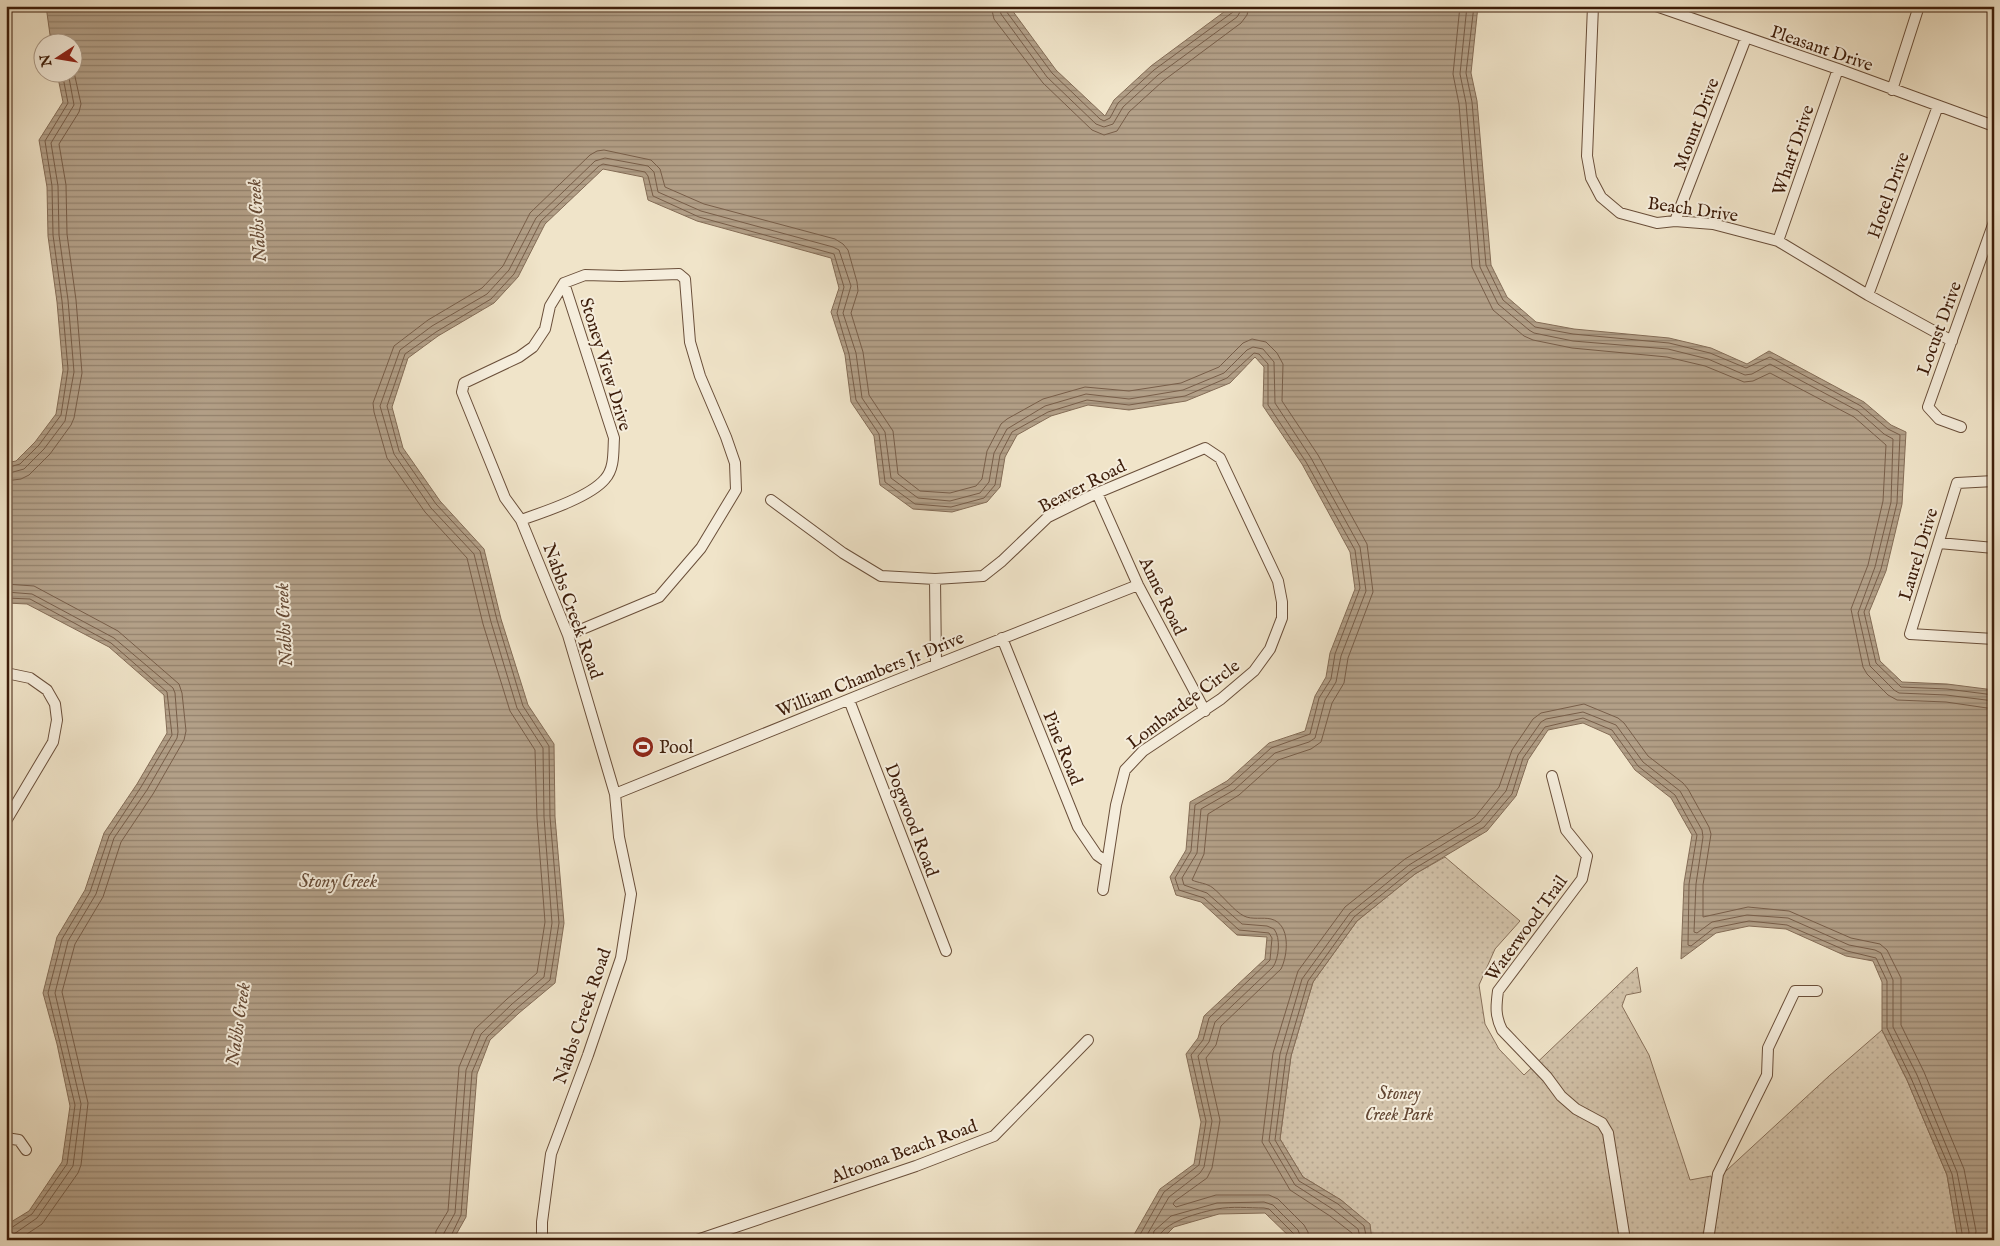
<svg xmlns="http://www.w3.org/2000/svg" width="2000" height="1246" viewBox="0 0 2000 1246" font-family="'IM FELL English',serif">
  <style>
    .park { fill: url(#park-dots); stroke: #88705a }
    .water { fill: url(#water-rules); stroke: #846c56 }
    .lines { fill: none; stroke-linecap: round; stroke-linejoin: round }
    .shore { stroke: #785e49; stroke-width: 1 }
    .street-casing { stroke: #6a4f3a; stroke-width: 12 }
    .street { stroke: #f5eddc; stroke-width: 10 }
    .labels { text-anchor: middle; stroke-width: 4; stroke-linejoin: round; paint-order: stroke }
    .street-label { font-size: 18px; fill: #3d1d0a; stroke: #f5eddc }
    .poi-label { font-size: 18px; fill: #3d1d0a; stroke: #f5eddc; text-anchor: start }
    .park-label { font-size: 18px; font-style: italic; fill: #624632; stroke: #f5eddc }
    .water-label { font-size: 19px; font-style: italic; fill: #664b36; stroke: #f5eddc }
  </style>
  <defs>
    <pattern id="park-dots" width="8" height="8" patternUnits="userSpaceOnUse" patternTransform="scale(1.25)"><rect width="8" height="8" fill="#d2c2a9"/><path d="M2 2h.1M6 6h.1" fill="none" stroke="#b5a690" stroke-width="1.8" stroke-linecap="round"/></pattern>
    <pattern id="water-rules" width="6" height="5" patternUnits="userSpaceOnUse" patternTransform="scale(1.25)"><rect width="6" height="5" fill="#b3a088"/><path d="M0 2.5h6" fill="none" stroke="#93826d"/></pattern>
  </defs>
  <rect width="100%" height="100%" fill="#f0e4c9"/>
  <filter id="stains"><feTurbulence type="fractalNoise" baseFrequency=".004" numOctaves="4"/><feColorMatrix values="0 0 0 0 .2 0 0 0 0 .09 0 0 0 0 .02 0 0 0 .5 -.17"/></filter>
  <radialGradient id="worn" r=".72"><stop offset=".6" stop-color="#630" stop-opacity="0"/><stop offset="1" stop-color="#630" stop-opacity=".3"/></radialGradient>
  <!-- park -->
  <path class="park" d="M1445 857 1520 921 1495 949 1479 985 1485 1024 1499 1049 1524 1075 1637 967 1641 992 1626 995 1622 1006 1649 1055 1690 1180 1711 1176 1713 1183 1829 1076 1882 1030 1907 1080 1947 1175 1957 1234 1956 1240H1372L1369 1224 1341 1200 1303 1177 1280 1139 1291 1056 1313 982 1357 921 1415 874Z"/>
  <!-- water -->
  <path class="water" d="M46 6H1009L1056 70 1105 116 1114 100 1151 66 1232 6H1478L1471 73 1477 101 1491 265 1507 297 1536 322 1574 329 1669 338 1711 348 1747 364 1769 351 1864 402 1891 425 1906 432 1902 504 1886 571 1869 612 1880 661 1902 682 1947 684 1994 690V1240H1956L1957 1234 1947 1175 1907 1080 1882 1030V982L1873 961 1846 956 1786 929 1749 926 1716 933 1681 959 1684 883 1692 835 1671 798 1635 770 1610 735 1583 723 1548 730 1528 760 1516 796 1487 831 1415 874 1357 921 1313 982 1291 1056 1280 1139 1303 1177 1341 1200 1370 1224 1372 1240H1293L1265 1213 1219 1214 1174 1227 1161 1240H1131L1160 1189 1194 1164 1201 1122 1186 1054 1198 1038 1204 1016 1265 959 1267 937 1237 935 1201 902 1176 895 1170 877 1186 850 1190 802 1227 781 1269 743 1305 731 1315 696 1326 677 1330 653 1355 589 1350 552 1302 464 1263 406 1264 367 1255 357 1230 383 1186 401 1129 410 1088 405 1051 416 1017 435 1005 457 1000 487 987 502 952 512 913 509 880 485 874 436 851 402 845 355 831 312 839 288 831 258 697 221 648 200 643 177 603 169 545 224 518 277 494 303 438 336 408 358 392 407 403 448 440 501 484 549 501 619 528 705 554 744 555 817 564 923 555 983 519 1013 490 1040 477 1074 466 1217 453 1240H6V1225L29 1211 62 1162 70 1106 57 1044 43 993 57 937 85 890 104 833 137 784 167 733 164 695 109 647 27 604 6 603V463L16 461 35 442 56 414 63 370 57 302 48 236 47 187 39 140 63 102 57 73 72 72V42H51Z"/>
  <g class="lines">
    <!-- shore -->
    <path class="shore" d="M991 6 994 19 1043 83 1092 130 1104 135 1117 131 1129 112 1163 81 1241 23 1247 15 1249 6
      M999 6 1001 14 1047 77 1096 124 1104 127 1113 124 1123 107 1158 75 1237 17 1240 12 1241 6
      M1005 6 1006 11 1052 73 1100 119 1104 121 1110 118 1118 103 1154 70 1233 12 1235 6
      M1460 6 1453 74 1459 104 1472 267 1493 310 1524 336 1533 340 1572 348 1667 357 1705 366 1744 382 1753 381 1770 373 1854 417 1886 445 1883 501 1868 565 1851 609 1863 667 1867 674 1888 695 1897 700 1946 702 1994 709
      M1467 6 1460 74 1466 103 1480 267 1498 304 1529 330 1534 333 1573 341 1668 349 1708 359 1745 375 1752 374 1770 364 1858 411 1884 434 1893 439 1891 502 1875 567 1858 613 1870 666 1894 690 1899 693 1946 695 1994 701
      M1474 6 1466 73 1472 102 1486 265 1503 300 1535 327 1573 334 1669 343 1710 353 1746 368 1770 357 1861 406 1888 429 1900 435 1897 503 1881 569 1864 612 1876 663 1901 687 1947 689 1994 695
      M6 468 20 464 39 445 61 415 68 369 62 301 53 235 52 186 45 141 68 103 62 72
      M6 474 24 469 44 449 65 421 74 372 68 300 59 235 58 186 51 143 74 105 68 72
      M6 481 21 479 29 475 50 454 71 425 74 418 82 373 76 300 67 234 66 185 59 144 79 112 81 104 72 63
      M6 584 34 586 118 631 179 684 182 693 186 731 184 740 153 794 121 842 103 897 75 944 62 992 88 1103 81 1165 78 1173 42 1224 18 1240
      M6 592 32 594 114 638 173 688 175 693 178 732 177 738 147 790 114 838 96 894 68 941 55 993 81 1104 73 1166 37 1218 14 1234 6 1235
      M6 598 30 599 111 643 167 692 172 735 141 787 109 836 90 892 62 939 48 993 75 1105 67 1164 32 1214 11 1228 6 1229
      M435 1240 436 1231 448 1211 459 1067 475 1029 507 999 537 973 545 922 537 818 535 750 510 711 483 624 467 558 425 512 387 458 374 412 373 403 394 346 428 320 482 288 503 266 530 213 590 155 597 151 604 150 651 160 660 169 665 187 704 204 835 239 843 244 848 250 857 282 858 291 851 313 863 352 869 395 893 431 898 474 920 491 950 493 976 486 982 479 987 451 1001 424 1007 419 1043 399 1085 387 1129 391 1181 383 1219 367 1243 343 1252 339 1266 342 1277 353 1283 364 1282 401 1318 455 1367 544 1373 592 1348 658 1344 683 1332 703 1321 742 1311 749 1278 760 1239 795 1208 814 1204 854 1192 880C1198 883 1207 883 1213 888 1223 896 1234 911 1244 916 1252 920 1263 917 1271 919 1291 924 1288 955 1281 969L1221 1026 1216 1045 1206 1058 1220 1120 1212 1168 1207 1178 1175 1201 1173 1204 1176 1207 1216 1195H1269L1278 1199 1304 1225 1308 1232 1309 1240
      M442 1240 444 1233 455 1213 466 1070 481 1034 512 1004 544 977 552 923 544 817 543 748 517 708 491 622 474 554 431 508 394 454 380 406 400 350 432 326 487 294 509 270 536 218 595 161 605 158 648 166 654 172 658 192 701 211 833 247 839 250 851 286 843 313 856 353 862 398 885 432 891 478 918 498 950 501 980 493 989 482 994 453 1007 429 1045 406 1086 394 1129 399 1183 390 1224 373 1247 350 1253 347 1263 349 1274 362 1275 403 1311 458 1360 547 1366 591 1341 656 1336 682 1325 700 1315 738 1309 742 1275 753 1234 790 1201 809 1197 853 1182 878 1184 885 1207 893 1242 924 1267 926 1274 929C1281 938 1279 958 1273 967L1215 1022 1209 1042 1198 1056 1212 1121 1204 1167 1200 1173 1169 1197 1144 1240
      M449 1240 461 1215 472 1072 487 1037 516 1009 550 980 559 923 550 817 549 746 523 706 497 620 480 551 436 504 399 451 387 406 405 354 436 332 491 299 514 274 541 221 599 166 603 164 645 172 648 176 653 196 699 217 834 254 844 287 837 313 849 354 856 400 879 434 885 482 915 504 951 507 984 498 995 485 1000 455 1012 432 1048 412 1087 400 1129 405 1185 396 1227 378 1254 353 1259 354 1268 364V405L1306 462 1355 550 1360 588 1335 654 1331 679 1319 698 1310 734 1271 748 1230 785 1195 805 1191 851 1175 878 1179 890 1204 898 1239 930 1269 933 1272 938 1270 960 1209 1018 1203 1040 1191 1055 1206 1121 1199 1165 1164 1192 1137 1240
      M1152 1240 1154 1231 1171 1216 1217 1203 1264 1202 1273 1205 1298 1230 1302 1240
      M1158 1240C1160 1222 1202 1212 1217 1209 1232 1206 1249 1208 1264 1208L1269 1209 1294 1234 1296 1240
      M1353 1240 1352 1233 1330 1216 1290 1190 1262 1142 1273 1053 1298 971 1345 907 1405 859 1475 817 1499 787 1512 750 1533 719 1541 713 1584 704 1618 718 1624 723 1648 756 1683 783 1688 789 1709 827 1711 834 1703 885V917L1748 907 1789 911 1851 938 1880 944 1887 950 1901 978V1025L1924 1072 1964 1169 1976 1231 1975 1240
      M1361 1240 1358 1229 1334 1210 1295 1185 1269 1141 1280 1054 1302 979 1350 913 1409 865 1480 822 1506 791 1518 755 1541 722 1546 719 1583 712 1616 725 1643 762 1680 791 1702 830 1703 837 1696 884 1694 932 1697 933 1712 922 1747 915 1788 918 1849 945 1875 950 1881 953 1893 980V1027L1917 1075 1957 1172 1969 1232 1968 1240
      M1367 1240 1364 1226 1338 1204 1299 1181 1275 1140 1286 1056 1308 981 1354 917 1412 870 1484 827 1512 794 1523 758 1545 727 1583 718 1612 730 1638 766 1675 795 1697 835 1689 884 1688 945 1691 946 1714 928 1749 921 1787 925 1847 951 1876 958 1887 981V1028L1911 1078 1952 1174 1962 1233 1961 1240"/>
    <!-- street casing -->
    <g class="street-casing">
      <path id="street" d="M1593 6 1587 156 1591 178 1601 197 1620 213 1657 223 1675 221 1713 224 1778 241 1868 295 1952 341
        M1656 6 1838 69 1994 126
        M1892 90 1919 6
        M1675 221 1746 38
        M1778 241 1838 69
        M1868 295 1938 106
        M1961 427 1939 419 1928 407 1994 222
        M1994 481 1957 483 1910 634 1994 639
        M1097 493 1138 585 1205 711
        M771 500 843 553 881 576 935 579 983 576 1002 561 1048 517 1097 493 1205 448 1220 458 1278 581 1282 602V618L1270 649 1254 671 1221 699 1143 751 1125 770 1116 805 1103 890
        M521 520C544 512 590 497 605 479 615 468 613 451 614 438L564 283
        M1939 543 1994 548
        M935 579 936 664
        M1002 638 1078 827 1097 855 1107 862
        M6 673 30 678 47 690 55 704 57 720 53 742 6 821
        M849 700 946 951
        M1552 776 1566 830 1587 856 1582 879 1498 991C1496 1006 1495 1016 1502 1030L1547 1077 1561 1096 1576 1109 1602 1123 1608 1133 1625 1240
        M615 794 887 684 1138 585
        M6 1138 19 1140 26 1150
        M542 1240V1222L551 1154 588 1055 621 958 631 894 619 837 615 794 568 635 521 520 505 498 462 392 464 383 519 357 533 347 545 329 550 306 564 283 585 275 621 276 679 274 685 279 690 342 700 376 726 437 735 463 736 490 701 548 659 597 568 635
        M697 1240 916 1166 994 1136 1088 1040
        M1708 1240 1718 1174 1767 1075 1768 1048 1795 991H1817"/>
    </g>
    <!-- street -->
    <use href="#street" class="street"/>
  </g>
  <!-- icons -->
  <defs>
    <g id="stadium-disc" transform="scale(1.125)"><circle r="9.5" fill="#8f2418" stroke="#f5eddc"/><path d="M0-5a6.5 5 0 1 0 0 10a6.5 5 0 1 0 0-10ZM-3.5-1.8h7v3.6h-7Z" fill="#fff"/></g>
  </defs>
  <g fill-rule="evenodd">
    <use href="#stadium-disc" x="643" y="747"/>
  </g>
  <g class="labels">
    <!-- street labels -->
    <g class="street-label">
      <text transform="translate(1822 48) rotate(19)" y="6">Pleasant Drive</text>
      <text transform="translate(1696 124) rotate(-69)" y="6">Mount Drive</text>
      <text transform="translate(1793 150) rotate(-71)" y="6">Wharf Drive</text>
      <text transform="translate(1888 195) rotate(-70)" y="6">Hotel Drive</text>
      <text transform="translate(1693 209) rotate(8)" y="6">Beach Drive</text>
      <text transform="translate(1939 328) rotate(-70)" y="6">Locust Drive</text>
      <text transform="translate(606 364) rotate(73)" y="6">Stoney View Drive</text>
      <text transform="translate(1082 486) rotate(-27)" y="6">Beaver Road</text>
      <text transform="translate(1918 554) rotate(-73)" y="6">Laurel Drive</text>
      <text transform="translate(1163 596) rotate(64)" y="6">Anne Road</text>
      <text transform="translate(573 611) rotate(70)" y="6">Nabbs Creek Road</text>
      <text transform="translate(870 674) rotate(-22)" y="6">William Chambers Jr Drive</text>
      <text transform="translate(1183 704) rotate(-37)" y="6">Lombardee Circle</text>
      <text transform="translate(1063 748) rotate(68)" y="6">Pine Road</text>
      <text transform="translate(912 820) rotate(69)" y="6">Dogwood Road</text>
      <text transform="translate(1526 928) rotate(-54)" y="6">Waterwood Trail</text>
      <text transform="translate(582 1016) rotate(-71)" y="6">Nabbs Creek Road</text>
      <text transform="translate(904 1151) rotate(-20)" y="6">Altoona Beach Road</text>
    </g>
    <!-- poi labels -->
    <g class="poi-label">
      <text x="659" y="753">Pool</text>
    </g>
    <!-- park labels -->
    <g class="park-label">
      <text x="1399" y="1099">Stoney<tspan x="1399" dy="21">Creek Park</tspan></text>
    </g>
    <!-- water labels -->
    <g class="water-label">
      <text transform="translate(256 221) rotate(-94)" y="7">Nabbs Creek</text>
      <text transform="translate(283 625) rotate(-93)" y="7">Nabbs Creek</text>
      <text x="338" y="887">Stony Creek</text>
      <text transform="translate(237 1024) rotate(-82)" y="7">Nabbs Creek</text>
    </g>
  </g>
  <!-- margin -->
  <rect width="2000" height="1246" fill="none" stroke="#f0e4c9" stroke-width="25"/>
  <rect x="8" y="8" width="1985" height="1231" fill="none" stroke="#3d1d0a" stroke-width="2.5"/>
  <rect x="12" y="12" width="1975" height="1221" fill="none" stroke="#3d1d0a"/>
  <!-- north arrow -->
  <g transform="translate(58 58) rotate(258)"><circle r="24" fill="#f5eddc" stroke="#ab9a88"/>
  <path d="M0-4L9 19L0 12L-9 19Z" fill="#8f2418"/>
  <text y="-8" font-size="14" font-weight="bold" text-anchor="middle" fill="#3d1d0a">N</text>
  </g>
  <rect width="100%" height="100%" filter="url(#stains)"/>
  <rect width="100%" height="100%" fill="url(#worn)"/>
</svg>
